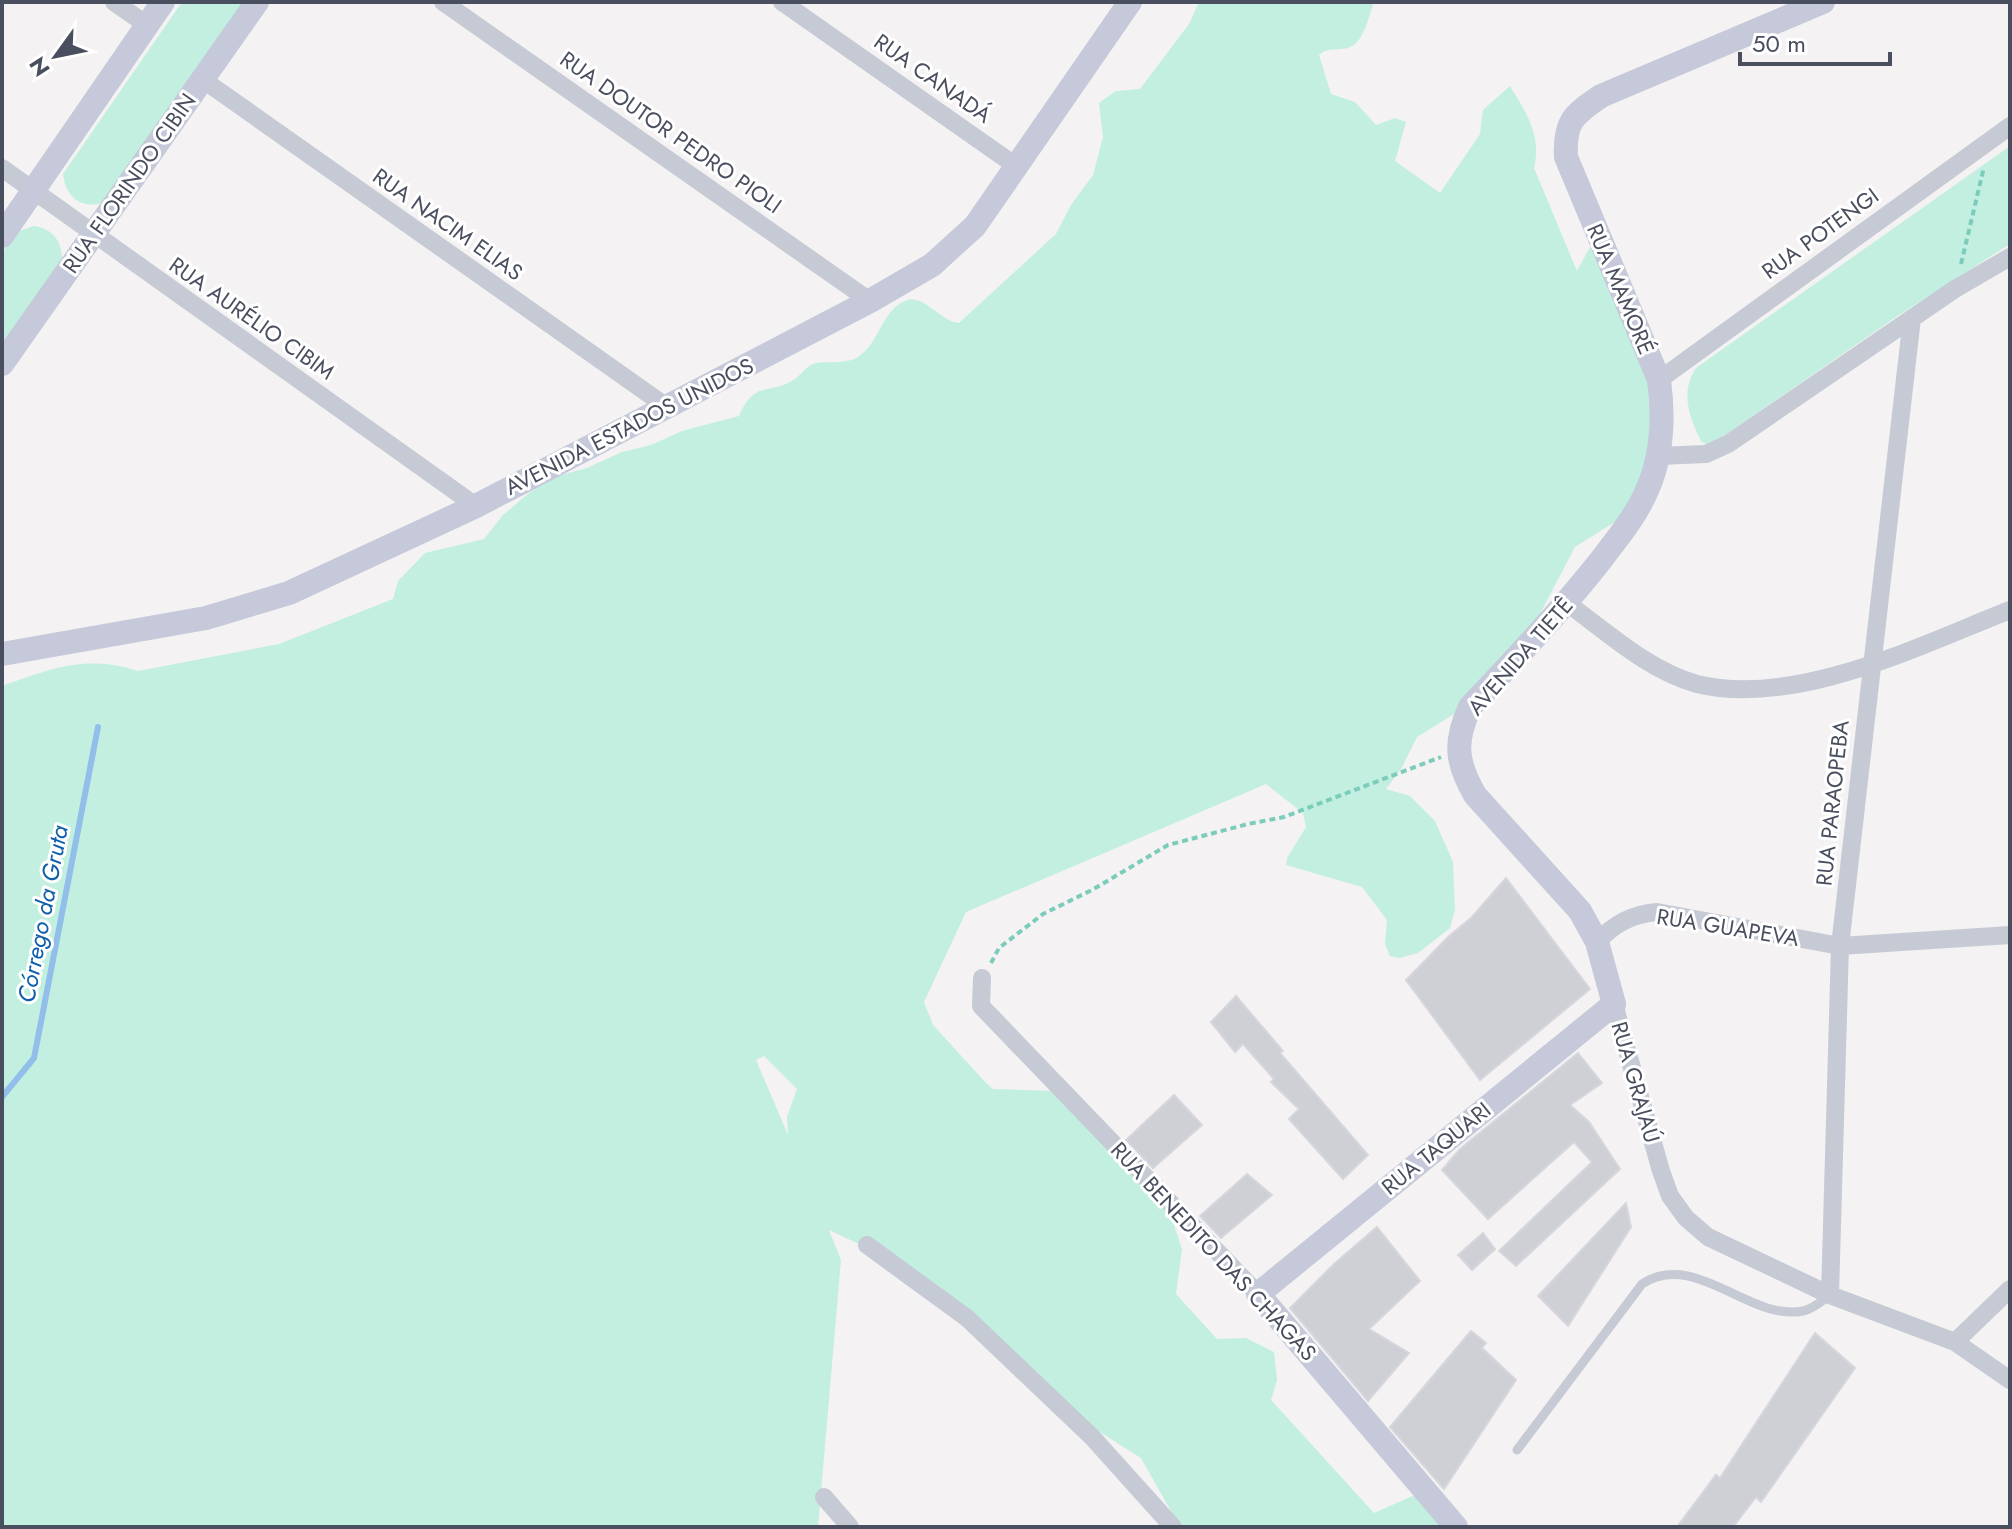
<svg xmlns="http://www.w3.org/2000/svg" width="2012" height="1529" viewBox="0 0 2012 1529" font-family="Jost,sans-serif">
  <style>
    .green { fill: #c2efe0; fill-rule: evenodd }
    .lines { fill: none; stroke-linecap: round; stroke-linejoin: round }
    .stream { stroke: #91bfea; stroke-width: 6 }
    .building { fill: #cfd0d6; stroke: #d6d6dd; stroke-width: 2 }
    .path { stroke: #7bccbb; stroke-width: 4; stroke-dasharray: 6 4; stroke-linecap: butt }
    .lane { stroke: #c6cad5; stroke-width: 9 }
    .street { stroke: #c6cad5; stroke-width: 18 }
    .secondary { stroke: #c5c9d9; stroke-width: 24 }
    .labels { text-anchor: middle; stroke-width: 6; stroke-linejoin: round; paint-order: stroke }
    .street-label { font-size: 22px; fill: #4a4f5f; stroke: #fff }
    .water-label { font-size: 24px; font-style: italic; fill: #105fab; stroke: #fff }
  </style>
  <rect width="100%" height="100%" fill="#f4f2f2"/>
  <!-- green -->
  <path class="green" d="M182 2H248L107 201C84 211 66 199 63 174Z
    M1199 2H1374C1369 15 1364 42 1350 47 1339 52 1328 46 1319 55L1331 94 1355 102 1376 125 1395 118 1406 122 1395 161 1440 193 1480 134 1483 110 1510 86C1526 112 1542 136 1534 168L1577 271 1590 247 1628 308 1653 371 1654 440 1634 510 1575 547 1542 610 1534 643 1483 696 1417 737 1401 769 1386 789 1410 796 1435 821 1453 862 1455 910 1450 928 1418 953 1399 958 1390 956 1385 944 1387 920 1362 887 1286 865 1287 858 1306 827 1303 813 1266 784 966 912 924 1002 933 1025 986 1083 993 1089 1053 1091 1165 1199 1182 1249 1176 1294 1217 1339 1246 1338 1274 1352 1277 1380 1271 1400 1374 1513 1433 1487 1464 1527H1180L1141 1458 1095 1429 878 1253 829 1230 841 1260 818 1527H2V686C50 669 87 654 138 671L279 644 393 599 398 581 425 553 484 539 503 515 529 493 557 476 587 468 622 452 651 445 682 431 739 416C755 380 767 395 792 381 801 376 806 365 816 363 829 361 848 364 858 357 879 344 882 310 905 301 924 293 940 322 959 323L1056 234 1071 205 1093 175 1103 137 1099 103 1116 91 1140 89 1189 24ZM764 1056 797 1089 787 1117 788 1135 756 1060Z
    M2010 146V244L1899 315 1712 444H1706L1701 441C1689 417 1680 392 1696 368Z
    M34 226C52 229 61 239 62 258L2 345V253L16 232Z"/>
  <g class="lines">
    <!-- stream -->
    <path class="stream" d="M2 1097 34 1058 98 727"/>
  </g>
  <!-- building -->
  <path class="building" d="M1506 878 1590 989 1480 1080 1406 980 1448 937 1472 917Z
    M1236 996 1283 1051 1280 1053 1368 1155 1343 1179 1289 1119 1299 1109 1271 1082 1274 1079 1243 1044 1235 1052 1211 1022Z
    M1578 1053 1602 1083 1570 1105 1589 1122 1620 1169 1516 1266 1499 1251 1592 1162 1574 1142 1488 1219 1442 1170 1460 1149Z
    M1174 1095 1202 1125 1153 1168 1126 1140Z
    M1247 1174 1272 1195 1221 1238 1200 1216Z
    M1626 1203 1631 1227 1568 1326 1538 1296Z
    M1377 1227 1420 1281 1369 1329 1409 1353 1368 1401 1290 1308 1335 1263Z
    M1483 1233 1495 1249 1472 1270 1458 1255Z
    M1471 1331 1486 1343 1482 1348 1516 1380 1444 1489 1390 1427Z
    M1815 1333 1855 1368 1761 1502 1756 1497 1733 1527H1677L1716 1475 1720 1478Z"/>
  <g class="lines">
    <!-- path -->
    <path class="path" d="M1961 264 1984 167
      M991 963 999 948 1043 914 1092 890 1168 845 1248 824 1284 817 1441 757"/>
    <!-- lane -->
    <path class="lane" d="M1517 1450 1642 1284C1695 1249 1750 1322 1803 1311 1813 1309 1822 1301 1830 1295"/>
    <!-- street -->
    <path class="street" d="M114 2 147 25
      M443 2 870 301
      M782 2 1016 166
      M202 79 667 407
      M2 168 476 506
      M1659 380 2010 126
      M1658 456 1706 454 1728 444 1955 289 2010 257
      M1567 603C1607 632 1649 671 1697 684 1795 708 1921 645 2010 610
      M1597 942C1614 924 1632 914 1657 912L1840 946 2010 935
      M982 978 981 1006 1258 1294
      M1614 1004 1661 1171 1670 1196 1686 1218 1708 1237 1830 1295 1955 1342 2010 1380
      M867 1245 967 1318 1092 1437 1173 1527
      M1830 1295 1840 946 1912 318
      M1955 1342 2010 1289
      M824 1497 850 1527"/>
    <!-- secondary -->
    <path class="secondary" d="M2 236 163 2
      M2 364 257 2
      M2 654 206 618 289 593 476 506 870 301 932 265 975 226 1130 2
      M1456 1527 1258 1294 1614 1004 1597 942 1580 911 1475 795C1456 762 1454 742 1470 707 1515 659 1560 612 1601 560 1618 537 1637 515 1648 488 1663 453 1664 417 1659 380L1566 157C1564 122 1573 115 1601 96L1823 2"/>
  </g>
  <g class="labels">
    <!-- street labels -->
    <g class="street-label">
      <text transform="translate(933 78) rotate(35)" y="8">RUA CANADÁ</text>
      <text transform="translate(671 132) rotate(35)" y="8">RUA DOUTOR PEDRO PIOLI</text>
      <text transform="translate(129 183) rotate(-55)" y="8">RUA FLORINDO CIBIN</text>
      <text transform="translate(448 224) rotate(35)" y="8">RUA NACIM ELIAS</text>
      <text transform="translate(1820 233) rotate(-36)" y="8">RUA POTENGI</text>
      <text transform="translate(1621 289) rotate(67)" y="8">RUA MAMORÉ</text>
      <text transform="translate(252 318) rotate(35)" y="8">RUA AURÉLIO CIBIM</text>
      <text transform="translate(629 426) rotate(-27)" y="8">AVENIDA ESTADOS UNIDOS</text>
      <text transform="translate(1520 656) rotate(-49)" y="8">AVENIDA TIETÊ</text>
      <text transform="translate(1832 803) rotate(-84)" y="8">RUA PARAOPEBA</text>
      <text transform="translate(1728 927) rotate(9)" y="8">RUA GUAPEVA</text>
      <text transform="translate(1636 1082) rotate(74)" y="8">RUA GRAJAÚ</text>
      <text transform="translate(1436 1148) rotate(-39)" y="8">RUA TAQUARI</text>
      <text transform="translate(1214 1251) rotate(47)" y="8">RUA BENEDITO DAS CHAGAS</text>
    </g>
    <!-- water labels -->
    <g class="water-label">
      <text transform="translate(43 914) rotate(-79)" y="8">Córrego da Gruta</text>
    </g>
  </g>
  <!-- border -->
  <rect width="2012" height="1529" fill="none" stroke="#4a4f5f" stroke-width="8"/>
  <!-- north arrow -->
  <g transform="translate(56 56) rotate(237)" stroke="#ffffff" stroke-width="6" paint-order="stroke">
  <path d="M0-6L14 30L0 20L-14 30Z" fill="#4a4f5f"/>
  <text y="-12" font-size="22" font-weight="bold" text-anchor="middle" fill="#4a4f5f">N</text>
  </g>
  <!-- scale -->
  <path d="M1740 52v12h150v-12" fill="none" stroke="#4a4f5f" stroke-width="4"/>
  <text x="1752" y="52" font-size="24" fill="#4a4f5f" stroke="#ffffff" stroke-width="6" paint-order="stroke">50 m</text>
</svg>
